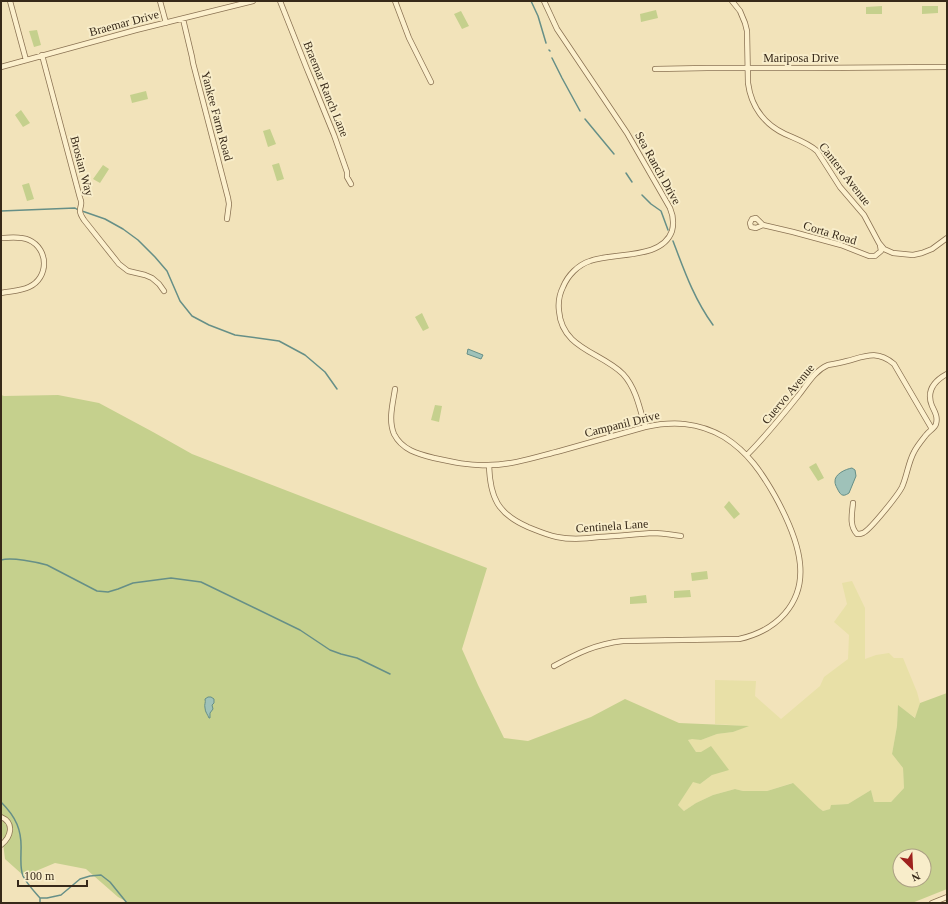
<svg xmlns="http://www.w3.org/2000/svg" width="948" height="904" viewBox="0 0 948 904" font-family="Georgia,serif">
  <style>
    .farmland { fill: #e8e0a7 }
    .green { fill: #c5d08d; fill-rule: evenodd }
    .water { fill: #9fc2b9; stroke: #668f87 }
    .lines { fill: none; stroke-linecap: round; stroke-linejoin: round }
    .stream { stroke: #668f87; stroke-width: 1.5 }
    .minor-casing { stroke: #8a7253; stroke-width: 6 }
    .minor { stroke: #fcf0cd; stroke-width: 4.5 }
    .labels { text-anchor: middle; stroke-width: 4; stroke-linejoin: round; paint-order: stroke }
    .street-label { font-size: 12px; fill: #372919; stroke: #f8edca }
  </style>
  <rect width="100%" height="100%" fill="#f2e3ba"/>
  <!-- farmland -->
  <path class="farmland" d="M852 581 865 608V659L876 655 889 653 894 658H903L917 692 920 703 916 718 898 706 897 726 892 754 903 768 904 788 891 802H874L871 790 848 804 832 805 830 809 823 811 819 808 792 783 767 791H743L735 789 713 795 696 803 684 811 678 805 693 781 700 784 712 775 701 752H696L688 740 692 738 701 740 717 734 733 732 747 726 715 724V680L756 681 755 696 781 719 820 686 824 677 848 659 849 635 834 622 847 604 842 583Z"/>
  <!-- green -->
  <path class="green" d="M882 6V14H866V7Z
    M922 6H938V13L922 14Z
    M656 10 658 18 641 22 640 14Z
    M461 11 469 26 462 29 454 14Z
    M37 30 41 45 34 47 29 31Z
    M146 91 148 99 132 103 130 95Z
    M21 110 30 123 23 127 15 115Z
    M270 129 276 144 268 147 263 131Z
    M279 163 284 179 277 181 272 165Z
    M103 165 109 169 100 183 93 179Z
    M29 183 34 199 27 201 22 185Z
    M422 313 429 328 423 331 415 317Z
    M1 395 4 396 58 395 99 403 153 432 192 454 487 568 462 649 478 685 504 738 528 741 591 717 625 699 679 723 749 726 733 732 717 734 701 740 692 739 688 740 696 752H701L711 746 729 770 712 775 700 784 693 782 678 805 684 811 696 803 713 795 735 789 743 791H767L793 783 819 808 823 811 830 809 831 805 848 804 871 790 874 802H891L904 788 903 768 892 754 897 726 898 705 915 718 920 703 947 693V889L912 903H129L118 897 86 869 55 863 24 876 5 859 1 827ZM900 856H924V880H900Z
    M435 405 442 406 439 422 431 420Z
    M816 463 824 478 818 481 809 467Z
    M729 501 740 514 734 519 724 507Z
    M707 571 708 579 692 581 691 573Z
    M690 590 691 597 674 598V591Z
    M646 595 647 603 630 604V597Z"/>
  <!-- water -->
  <path class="water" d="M468 349 483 355 481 359 467 354Z
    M852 468 855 470 856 476 849 493C842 498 840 494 837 488 836 486 835 484 835 482 834 474 846 469 852 468Z
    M208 697H211L214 699V703L212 705 213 709 210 713V718H209C208 715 205 712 205 708 204 704 206 703 205 699Z"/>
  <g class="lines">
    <!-- stream -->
    <path class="stream" d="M531 1 538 16 546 43
      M549 50 550 51
      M552 58 562 78 580 111
      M585 119 614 154
      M626 173 632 182
      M642 195 651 204 661 211 668 230
      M1 211 75 208 78 210
      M82 211 105 219 123 229 138 240 155 257 167 271 180 301 192 316 209 325 235 335 279 341 305 355 325 372 337 389
      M673 241C684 270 694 299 713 325
      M1 560C12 557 36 562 47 565L97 591 108 592 118 589 133 583 171 578 201 582 300 630 330 650 341 654 357 658 390 674
      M1 802C16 817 22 830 21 851 21 859 20 869 23 876 27 884 34 891 40 898H47L61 895 80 879 90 876 101 875 110 882 127 903
      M40 898V903"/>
    <!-- minor casing -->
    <g class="minor-casing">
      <path id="minor" d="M10 1 26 60
        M160 1 166 23
        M280 1 307 69 312 81 334 135 347 172V177L351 184
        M395 1 409 38 431 82
        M544 1 557 29 627 133 670 208C673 215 674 223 672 231 662 260 614 252 590 261 578 265 568 275 563 287 559 295 558 303 559 311 562 349 601 352 623 374 636 388 640 409 645 427
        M732 1 740 11 745 23 747 31 748 83C751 106 764 124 785 134 796 139 808 143 817 151L840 187 864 215 879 243 884 249 893 253 913 255 922 253 932 249 947 238
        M183 19 192 57 193 63 228 198 229 204 227 219
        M42 55 80 198C83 204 80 205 80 211 80 214 82 217 84 220L119 264 128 271 145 275 152 278 159 284 164 291
        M1 67 136 30 253 1
        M655 69 707 68H811L947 67
        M763 225 756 228 751 227 750 223 752 219 756 218 763 225 793 232 841 245 869 256H875L881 251 880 245
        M1 238C10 238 20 236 29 240 49 249 49 278 29 287 21 291 10 291 1 293
        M395 389C393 403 388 420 394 434 402 450 418 454 434 458 452 462 470 466 488 465 513 465 536 457 560 451 588 443 616 435 645 427 673 421 698 422 724 437 748 452 762 473 775 496 786 516 798 542 800 564 804 604 776 631 739 639L623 641C596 644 578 653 554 666
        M747 455C765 437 782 416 798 396 807 385 814 371 828 365 834 364 840 363 847 361 866 356 877 350 894 364L932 429
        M489 465C490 498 498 514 528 527 538 531 547 535 557 537 571 540 585 539 599 537 618 536 636 534 654 533 663 533 672 535 681 536
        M853 503C852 514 849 525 857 534 859 534 861 534 863 533 870 530 898 495 902 487 907 476 908 463 914 452 917 446 922 440 926 435 929 431 935 428 936 424 938 417 935 412 932 406 926 391 934 381 947 374
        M1 817C15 823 11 837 1 845
        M932 903 947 897"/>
    </g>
    <!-- minor -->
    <use href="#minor" class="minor"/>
  </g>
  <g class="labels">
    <!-- street labels -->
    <g class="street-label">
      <text transform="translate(124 23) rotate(-15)" y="4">Braemar Drive</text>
      <text x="801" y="62">Mariposa Drive</text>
      <text transform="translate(326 89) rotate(68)" y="4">Braemar Ranch Lane</text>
      <text transform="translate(217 116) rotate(75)" y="4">Yankee Farm Road</text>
      <text transform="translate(82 166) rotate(75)" y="4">Brosian Way</text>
      <text transform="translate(658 168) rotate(61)" y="4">Sea Ranch Drive</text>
      <text transform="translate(845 174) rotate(52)" y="4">Cantera Avenue</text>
      <text transform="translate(830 233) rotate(17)" y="4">Corta Road</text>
      <text transform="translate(788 394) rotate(-50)" y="4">Cuervo Avenue</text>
      <text transform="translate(622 424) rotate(-14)" y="4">Campanil Drive</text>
      <text transform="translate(612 526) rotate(-4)" y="4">Centinela Lane</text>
    </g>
  </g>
  <!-- border -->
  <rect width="948" height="904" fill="none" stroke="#372919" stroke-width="4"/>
  <!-- north arrow -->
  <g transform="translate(912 868) rotate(156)"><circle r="19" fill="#f8edca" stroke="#ab9f83"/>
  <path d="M0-3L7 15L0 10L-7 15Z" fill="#9e221d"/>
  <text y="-6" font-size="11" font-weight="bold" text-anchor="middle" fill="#372919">N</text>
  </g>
  <!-- scale -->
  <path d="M18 880v6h69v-6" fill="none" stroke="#372919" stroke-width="2"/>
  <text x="24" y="880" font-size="12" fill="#372919" stroke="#f8edca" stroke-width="3" paint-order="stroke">100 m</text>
</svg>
